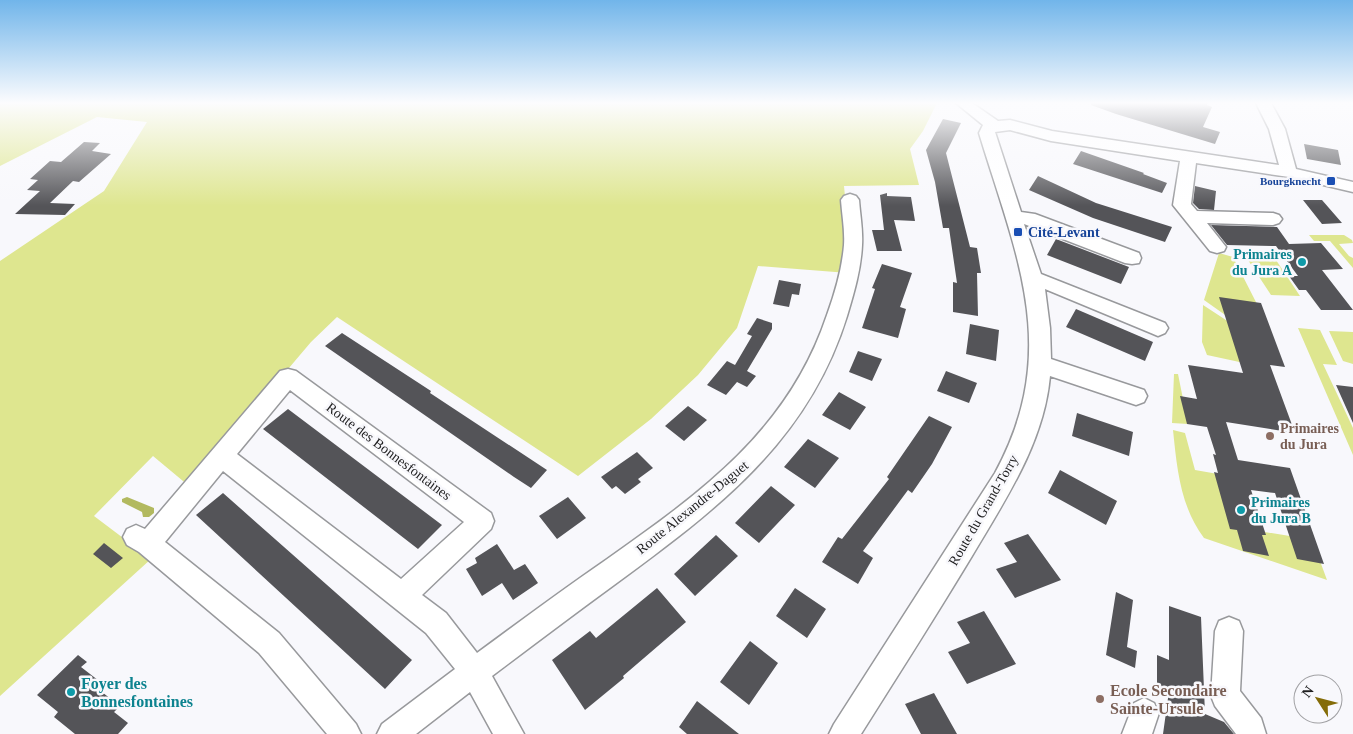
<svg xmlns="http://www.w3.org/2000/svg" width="1353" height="734" viewBox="0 0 1353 734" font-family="Georgia,serif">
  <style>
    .green { fill: #dee68f }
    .forest { fill: #b2b95f }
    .building { fill: #545458 }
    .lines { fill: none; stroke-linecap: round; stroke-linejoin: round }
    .minor-casing { stroke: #98999c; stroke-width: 3 }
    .minor { fill: #fff; fill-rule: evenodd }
    .transit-dot { fill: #1a4fb4; stroke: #f8f8fc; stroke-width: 2 }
    .culture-dot { fill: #0f9aa8; stroke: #f8f8fc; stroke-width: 2 }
    .education-dot { fill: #8d6e63; stroke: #f8f8fc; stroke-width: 2 }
    .labels { text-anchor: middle; stroke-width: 5; stroke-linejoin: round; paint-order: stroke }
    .far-transit-label { font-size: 11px; font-weight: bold; fill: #164399; stroke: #f8f8fc; text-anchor: end }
    .transit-label { font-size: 14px; font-weight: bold; fill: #164399; stroke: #f8f8fc; text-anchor: start }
    .culture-label { font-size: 14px; font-weight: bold; fill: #0d838f; stroke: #f8f8fc; text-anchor: end }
    .education-label { font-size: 14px; font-weight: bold; fill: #785e54; stroke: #f8f8fc; text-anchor: start }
    .street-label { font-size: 14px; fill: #1e1e1f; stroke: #f8f8fc }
    .near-culture-label { font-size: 16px; font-weight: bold; fill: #0d838f; stroke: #f8f8fc; text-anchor: start }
    .near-education-label { font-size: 16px; font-weight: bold; fill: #785e54; stroke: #f8f8fc; text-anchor: start }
  </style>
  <rect width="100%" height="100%" fill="#f8f8fc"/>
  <!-- green -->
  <path class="green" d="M0 103H937L923 131 910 149 919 185 844 186 851 258 848 273 758 266 737 328 698 375 651 419 578 476 337 317 311 342 189 486 153 456 94 516 151 559 0 696V261L104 191 147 122 97 117 0 166Z
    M1309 235H1344L1352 240 1353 243 1339 244 1349 256 1353 258V268L1330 241H1314Z
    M1219 253 1233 257 1258 306V366L1207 355 1202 342 1203 305 1229 322 1228 317 1204 300Z
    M1248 260H1276L1300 296 1271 295Z
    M1298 328 1320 330 1337 365 1323 364 1353 428V455Z
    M1329 331 1353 332V364L1343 361Z
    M1174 374H1178L1188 424 1172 423Z
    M1173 430 1185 433 1195 470 1218 474 1234 527 1302 538 1320 561 1327 580 1204 538C1180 506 1177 468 1173 430Z"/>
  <!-- forest -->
  <path class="forest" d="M127 497 154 508V513L149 517H143L142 512 122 502V499Z"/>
  <!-- building -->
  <path class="building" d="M1091 103H1208L1207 105 1212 107 1203 127 1220 132 1215 144 1116 114 1091 105Z
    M943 119 961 123 946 153 970 247 977 248 981 273H977L978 316 953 312V282L957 283 949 228H943L935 182 926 150Z
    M84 142 100 143 92 151 111 154 79 182 73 181 50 203 75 204 65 215 15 214 40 191 27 190 38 180 30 179 50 161 61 162Z
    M1304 144 1338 150 1341 165 1307 159Z
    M1081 151 1144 173 1143 174 1167 183 1162 193 1073 164Z
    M1038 176 1096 203 1172 227 1165 242 1093 218 1029 190Z
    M1195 186 1216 191 1214 210 1199 209 1193 203Z
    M887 193V196L911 197 915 221 894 220 902 251H877L872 230H884L880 195Z
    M1303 200H1322L1342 223 1322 224Z
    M1211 225 1277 227 1289 244 1321 243 1343 269 1322 270 1353 310H1321L1306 290H1299L1289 276H1298L1276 246 1227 245Z
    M1056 239 1129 267 1121 284 1047 255Z
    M882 264 912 273 900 307 906 309 898 338 862 328 875 289 872 288Z
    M779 280 801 284 799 295 792 294 789 307 773 304Z
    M1219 297 1261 303 1285 367 1270 365 1295 433 1226 422 1238 460 1290 468 1324 564 1297 559 1275 493 1251 490 1266 535H1262L1269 556 1243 551 1237 530 1230 529 1214 472 1218 473 1213 454 1216 455 1207 427 1187 424 1180 396 1197 399 1188 365 1243 373Z
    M1076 309 1153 342 1145 361 1066 327Z
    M757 318 772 323V329L747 371 756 376 747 387 737 382 726 395 707 385 727 361 735 365 752 336 747 334Z
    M970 324 999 330 996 361 966 354Z
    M342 333 431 391 430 393 547 470 531 488 514 477 325 346Z
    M858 351 882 359 872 381 849 372Z
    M946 371 977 383 969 403 937 391Z
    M1336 385 1353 387V423Z
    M839 392 866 407 850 430 822 415Z
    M688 406 707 420 684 441 665 426Z
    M288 409 442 525 418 549 263 429Z
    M1077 413 1133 432 1129 456 1072 436Z
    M929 416 952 427 932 464 912 493 908 490 863 551 873 558 858 584 822 562 838 537 842 539 889 479 887 477Z
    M808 439 839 458 815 488 784 467Z
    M637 452 653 468 638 479 641 482 625 494 616 486 612 489 601 477Z
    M1060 470 1117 501 1106 525 1048 493Z
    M771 486 795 505 759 543 735 523Z
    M223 493 412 660 385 689 196 515Z
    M568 497 586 518 557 539 539 516Z
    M1028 534 1061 580 1015 598 996 569 1017 562 1004 543Z
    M716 535 738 556 695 596 674 574Z
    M104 543 123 558 111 568 93 554Z
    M497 544 514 570 525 564 538 583 513 600 502 583 482 596 466 569 477 563 475 558Z
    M657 588 686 622 623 676 624 678 585 710 552 660 590 631 596 638Z
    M795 588 826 609 807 638 776 616Z
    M1116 592 1133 600 1127 647 1137 651 1135 668 1106 655Z
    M1169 606 1201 617 1205 714 1224 722 1234 734H1163L1169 691 1157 687V655L1169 660Z
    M984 611 1016 664 967 684 948 652 970 643 957 622Z
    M750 641 778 663 749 705 720 682Z
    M78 655 87 662 81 667 103 684 98 689 120 706 114 712 128 723 118 734H75L54 717 58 712 37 695Z
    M934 693 957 734H921L905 704Z
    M697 701 739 734H687L679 727Z"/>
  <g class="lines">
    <!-- minor casing -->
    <g class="minor-casing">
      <path id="minor" d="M956 103H972L998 121 1010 120 1052 131 1279 165 1269 129 1256 103H1271L1285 129 1296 169 1353 182V192L1289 177 1196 163 1191 204 1197 211 1273 213 1279 215 1282 219 1279 223 1273 225 1207 223 1226 247 1224 251 1217 253 1210 251 1173 205 1180 161 1051 141 1010 130 995 132 1021 212 1035 214 1139 253 1141 258 1139 263 1132 264 1125 263 1024 224 1041 274 1165 323 1168 328 1165 333 1158 336 1151 333 1045 289 1050 328 1051 359 1144 390 1147 396 1144 402 1136 405 1050 376C1044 443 1005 500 972 556 936 616 898 675 861 734H829L834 724 995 473C1062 350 1016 255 979 133L983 125Z
        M850 194 856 196 859 200C860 215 863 230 862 245 861 269 854 293 847 316 808 442 716 510 614 585 573 615 533 645 492 676L524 734H493L470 692 416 734H377L382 724 455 669 426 633 223 471 165 542 279 633 356 724 361 734H327L259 653 139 552 127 545 123 537 127 529 136 525 145 529 280 371 288 369 296 371 491 513 494 521 491 529 422 595 446 613 477 653C519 622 561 591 603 562 699 494 788 432 827 315 835 293 842 269 844 245 845 230 842 215 841 200L844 196ZM290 390 464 522 401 579 237 454Z
        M1229 617 1239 621 1243 631 1240 691 1261 718 1266 734H1236L1215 706 1211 696 1215 631 1219 621Z
        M1144 698 1154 703 1159 713 1152 734H1122L1134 703Z"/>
    </g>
    <!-- minor -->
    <use href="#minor" class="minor"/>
  </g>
  <!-- sky -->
  <linearGradient id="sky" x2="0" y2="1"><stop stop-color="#71b5ea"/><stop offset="0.5" stop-color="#fcfcfe"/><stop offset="1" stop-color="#fcfcfe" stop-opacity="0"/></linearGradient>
  <rect width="1353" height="206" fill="url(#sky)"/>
  <!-- markers -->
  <g class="transit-dot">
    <rect x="1326" y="176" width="10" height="10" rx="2.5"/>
    <rect x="1013" y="227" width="10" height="10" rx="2.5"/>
  </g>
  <g class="culture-dot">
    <circle cx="1302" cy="262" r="5"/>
    <circle cx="1241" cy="510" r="5"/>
    <circle cx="71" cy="692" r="5"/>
  </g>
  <g class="education-dot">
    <circle cx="1270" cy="436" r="5"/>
    <circle cx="1100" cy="699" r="5"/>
  </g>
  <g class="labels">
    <!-- far-transit labels -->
    <g class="far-transit-label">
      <text x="1321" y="185">Bourgknecht</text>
    </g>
    <!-- transit labels -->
    <g class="transit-label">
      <text x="1028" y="237">Cité-Levant</text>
    </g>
    <!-- culture labels -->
    <g class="culture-label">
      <text x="1292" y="259">Primaires<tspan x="1292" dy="16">du Jura A</tspan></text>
      <text x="1251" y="507" text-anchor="start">Primaires<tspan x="1251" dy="16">du Jura B</tspan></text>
    </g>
    <!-- education labels -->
    <g class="education-label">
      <text x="1280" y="433">Primaires<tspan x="1280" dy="16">du Jura</tspan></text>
    </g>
    <!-- street labels -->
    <g class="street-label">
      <text transform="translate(389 451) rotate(37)" y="5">Route des Bonnesfontaines</text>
      <text transform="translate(692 507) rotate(-39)" y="5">Route Alexandre-Daguet</text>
      <text transform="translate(983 510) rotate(-60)" y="5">Route du Grand-Torry</text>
    </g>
    <!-- near-culture labels -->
    <g class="near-culture-label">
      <text x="81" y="689">Foyer des<tspan x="81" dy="18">Bonnesfontaines</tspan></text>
    </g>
    <!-- near-education labels -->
    <g class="near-education-label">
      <text x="1110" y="696">Ecole Secondaire<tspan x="1110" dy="18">Sainte-Ursule</tspan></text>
    </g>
  </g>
  <!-- north arrow -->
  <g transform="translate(1318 699) rotate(306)"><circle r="24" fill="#f8f8fc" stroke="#a1a1a4"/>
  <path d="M0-4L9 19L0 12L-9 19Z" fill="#846c08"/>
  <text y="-8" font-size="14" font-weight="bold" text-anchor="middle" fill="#1e1e1f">N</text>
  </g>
</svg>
